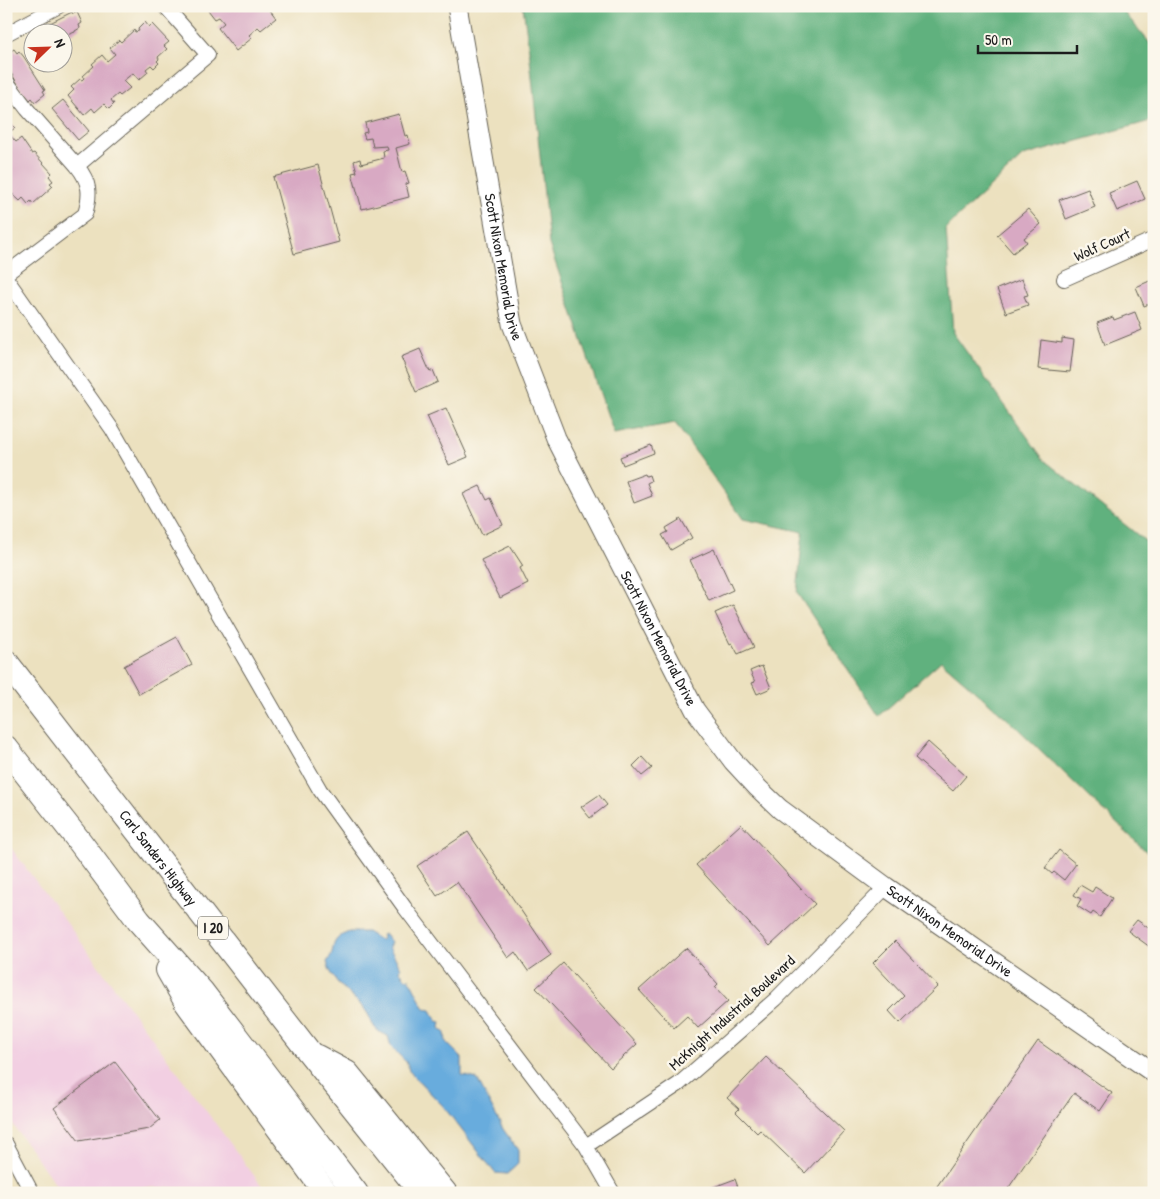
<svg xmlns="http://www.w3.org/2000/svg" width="1160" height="1199" viewBox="0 0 1160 1199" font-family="'Patrick Hand',sans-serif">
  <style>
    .built { fill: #f2cfe2 }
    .forest { fill: #60b17e; stroke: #3e664d }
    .water { fill: #67acdd; stroke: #42647c }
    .building { fill: #d8a9c3 }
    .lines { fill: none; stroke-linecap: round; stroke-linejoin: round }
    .minor-casing { stroke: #656155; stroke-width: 16 }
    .secondary-casing { stroke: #656155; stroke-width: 21 }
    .motorway-casing { stroke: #656155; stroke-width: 26 }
    .minor { stroke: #fff; stroke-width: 14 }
    .secondary { stroke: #fff; stroke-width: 19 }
    .motorway { stroke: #fff; stroke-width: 24 }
    .labels { text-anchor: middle; stroke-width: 5; stroke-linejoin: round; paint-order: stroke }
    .shield { fill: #fbf7ec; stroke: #5f5e5a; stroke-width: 1 }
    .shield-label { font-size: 14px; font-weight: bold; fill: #1c1c1c }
    .street-label { font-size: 15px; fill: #1c1c1c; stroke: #fbf7ec }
  </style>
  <rect width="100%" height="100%" fill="#fbf7ec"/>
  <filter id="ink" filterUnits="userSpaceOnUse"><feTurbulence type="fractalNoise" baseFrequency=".02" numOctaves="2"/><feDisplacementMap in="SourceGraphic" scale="10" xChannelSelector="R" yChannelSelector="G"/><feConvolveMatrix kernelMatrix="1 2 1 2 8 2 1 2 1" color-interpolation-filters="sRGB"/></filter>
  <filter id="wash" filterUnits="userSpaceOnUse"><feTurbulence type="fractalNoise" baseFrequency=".0096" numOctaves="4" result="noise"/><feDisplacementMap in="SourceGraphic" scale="20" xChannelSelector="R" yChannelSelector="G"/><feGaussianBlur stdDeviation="1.12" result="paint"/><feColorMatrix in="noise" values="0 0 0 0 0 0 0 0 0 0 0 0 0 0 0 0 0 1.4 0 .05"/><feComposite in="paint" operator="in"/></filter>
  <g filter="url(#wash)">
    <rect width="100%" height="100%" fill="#ece1bf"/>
    <!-- built -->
    <path class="built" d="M6 841 267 1193H210L194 1188 118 1187 102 1193 61 1192 6 1115Z"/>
    <!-- forest -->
    <path class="forest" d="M523 6H1119L1154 48V120L1023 156 946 228 953 333 1044 460 1154 548V859L1012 723 941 661 879 716 797 593 803 532 743 519 675 423 614 434 549 244 530 58Z"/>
    <!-- water -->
    <path class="water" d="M349 932H367L380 940 383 939 382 935 385 934 391 942 389 947 401 968 400 971 406 979 409 978 425 1009 431 1010 437 1021 441 1022 440 1028 445 1033 446 1042 462 1058V1075L477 1079 503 1129 518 1150V1164L507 1174 495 1173 443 1106 409 1071 407 1063 391 1047 388 1036C384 1034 378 1032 375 1028 371 1023 370 1016 366 1011 351 992 334 987 327 962 338 947 327 941 349 932Z"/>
    <g id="blocks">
      <!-- building -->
      <path class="building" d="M205 6H267L276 18 261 30 258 27 249 35 252 38 236 51 218 28 224 23 219 17 215 19Z
        M72 12 73 14 77 12 82 23 79 25 80 28 75 31V32L62 37V32H32L31 49 29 44 31 43 29 38 32 36 30 33Z
        M145 22 149 27 152 24 169 42 164 46 167 49 158 57 159 59 157 61 159 63 154 68 151 65 146 69 148 72 139 80 133 73 123 81 130 88 120 96 118 94 111 100 114 104 109 109 104 104 95 112 92 108 84 115 68 96 74 90 71 87 80 79 82 80 84 78 83 76 94 66 92 64 102 55 107 61 115 54 110 48 119 40 121 42 134 30 135 32 139 31 138 29Z
        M14 49 17 53 19 51 24 57 45 90 43 91 45 94 35 102 32 98 30 100 21 89 6 65V54Z
        M63 100 89 131 78 140 52 109Z
        M399 114 405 136 408 135 410 144 396 148 402 172 405 171 409 183 406 184 409 197 362 209 352 173 357 172 354 161 360 159 361 164 384 158 383 151 388 150 387 146 373 147 371 138 365 139 363 133 367 132 365 123Z
        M6 118 15 128 8 133 16 142 21 138 32 154 34 153 52 173 49 176 53 181 50 183 53 186 33 204 31 201 28 204 23 198 20 201 6 188Z
        M318 165 339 242 294 254 273 177Z
        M1137 181 1145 199 1117 211 1109 193Z
        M1088 189 1095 207 1066 219 1059 200Z
        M1028 209 1041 224 1024 238 1027 242 1013 253 997 235Z
        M1022 279 1028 295 1024 296 1028 305 1006 313 997 289Z
        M1154 279V302L1144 306 1136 287Z
        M1135 312 1142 330 1105 345 1097 323 1113 317 1114 320Z
        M1062 338 1074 340 1070 372 1038 369 1041 340 1062 343Z
        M420 349 430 372 433 370 438 382 416 392 401 357Z
        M446 408 468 457 449 465 427 416Z
        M651 445 654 453 623 465 620 457Z
        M645 474 646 476 649 475 651 481 647 483 652 496 634 503 626 481Z
        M480 486 487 500 491 498 503 525 482 535 463 494Z
        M681 519 692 538 671 550 662 535 668 532 666 528Z
        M510 546 523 566 520 568 528 584 500 598 481 560Z
        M714 549 733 590 709 601 690 560Z
        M733 605 754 647 738 654 732 643 730 644 715 613Z
        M177 637 192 665 139 694 124 666Z
        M762 666 771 688 757 694 752 683 755 682 750 671Z
        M928 742 966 776 953 791 915 758Z
        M642 757 652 768 642 776 633 766Z
        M599 795 607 805 590 818 581 807Z
        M741 824 815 904 770 946 696 865Z
        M468 832 551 955 528 971 515 952 508 958 457 882 437 896 417 866Z
        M1059 850 1076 864 1064 880 1054 872 1052 874 1045 868Z
        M1080 885 1092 892 1095 887 1112 898 1100 917 1093 912 1091 915 1077 906 1081 899 1074 895Z
        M1137 920 1154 932V950L1128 931Z
        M895 941 938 986 900 1023 889 1011 904 996 873 963Z
        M686 948 718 984 715 987 728 1001 698 1028 687 1016 674 1028 639 990Z
        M563 963 637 1044 611 1068 536 988Z
        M1038 1041 1112 1093 1100 1111 1074 1093 1005 1193H940L935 1189Z
        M766 1057 844 1131 805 1173 760 1130 757 1133 736 1112 739 1109 727 1098Z
        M115 1062 160 1120 149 1129 79 1141 54 1108Z
        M735 1179 740 1193H709L712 1191 711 1188Z"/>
    </g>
  </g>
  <g filter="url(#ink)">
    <use href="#blocks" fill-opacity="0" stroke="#656155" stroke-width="1"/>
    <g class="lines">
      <!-- minor casing -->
      <g class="minor-casing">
        <path id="minor" d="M6 34 59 6
          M6 81 27 109 77 166 208 55 165 6
          M6 274 85 214C91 194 90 182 77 166
          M6 278 112 429 320 790 405 908 586 1146 613 1193
          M1064 279 1154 239
          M6 1144 32 1193
          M586 1146 679 1084 776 999 886 887"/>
      </g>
      <!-- secondary casing -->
      <g class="secondary-casing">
        <g id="secondary">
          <path id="s1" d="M457 6 512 324 556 438 695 710 733 761 758 788 780 809 886 887 1154 1073"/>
        </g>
      </g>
      <!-- motorway casing -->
      <g class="motorway-casing">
        <g id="motorway">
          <path id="s2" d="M6 662 309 1052 422 1193"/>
          <path d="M6 748 80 842 139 921 202 992 356 1193"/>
          <path d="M168 970 187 1003 326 1193"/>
          <path d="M317 1057 347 1073 445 1193"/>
        </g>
      </g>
      <!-- minor -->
      <use href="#minor" class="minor"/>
      <!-- secondary -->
      <use href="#secondary" class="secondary"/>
      <!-- motorway -->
      <use href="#motorway" class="motorway"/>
    </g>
  </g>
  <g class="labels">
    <!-- shield labels -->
    <rect class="shield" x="198" y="916.5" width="30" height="23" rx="4"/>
    <g class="shield-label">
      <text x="213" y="933">I 20</text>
    </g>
    <!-- street labels -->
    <g class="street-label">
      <text transform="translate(1102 245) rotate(-24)" y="5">Wolf Court</text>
      <text dy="5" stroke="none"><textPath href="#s1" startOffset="265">Scott Nixon Memorial Drive</textPath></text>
      <text dy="5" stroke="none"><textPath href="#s1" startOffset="670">Scott Nixon Memorial Drive</textPath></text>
      <text dy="5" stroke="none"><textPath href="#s2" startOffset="248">Carl Sanders Highway</textPath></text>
      <text dy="5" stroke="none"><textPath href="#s1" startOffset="1090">Scott Nixon Memorial Drive</textPath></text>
      <text transform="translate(732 1013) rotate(-42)" y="5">McKnight Industrial Boulevard</text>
    </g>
  </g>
  <!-- margin -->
  <rect width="1160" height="1199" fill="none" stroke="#fbf7ec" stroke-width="25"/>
  <!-- north arrow -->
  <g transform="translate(48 48) rotate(67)"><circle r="24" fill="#fbf7ec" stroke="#a29f99"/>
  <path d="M0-4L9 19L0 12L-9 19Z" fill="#c8321e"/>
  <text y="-8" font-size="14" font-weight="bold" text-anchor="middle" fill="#1c1c1c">N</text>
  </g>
  <!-- scale -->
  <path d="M978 45v8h99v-8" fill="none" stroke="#1c1c1c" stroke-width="2.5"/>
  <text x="985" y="45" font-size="15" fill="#1c1c1c" stroke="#fbf7ec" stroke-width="4" paint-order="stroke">50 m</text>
</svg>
